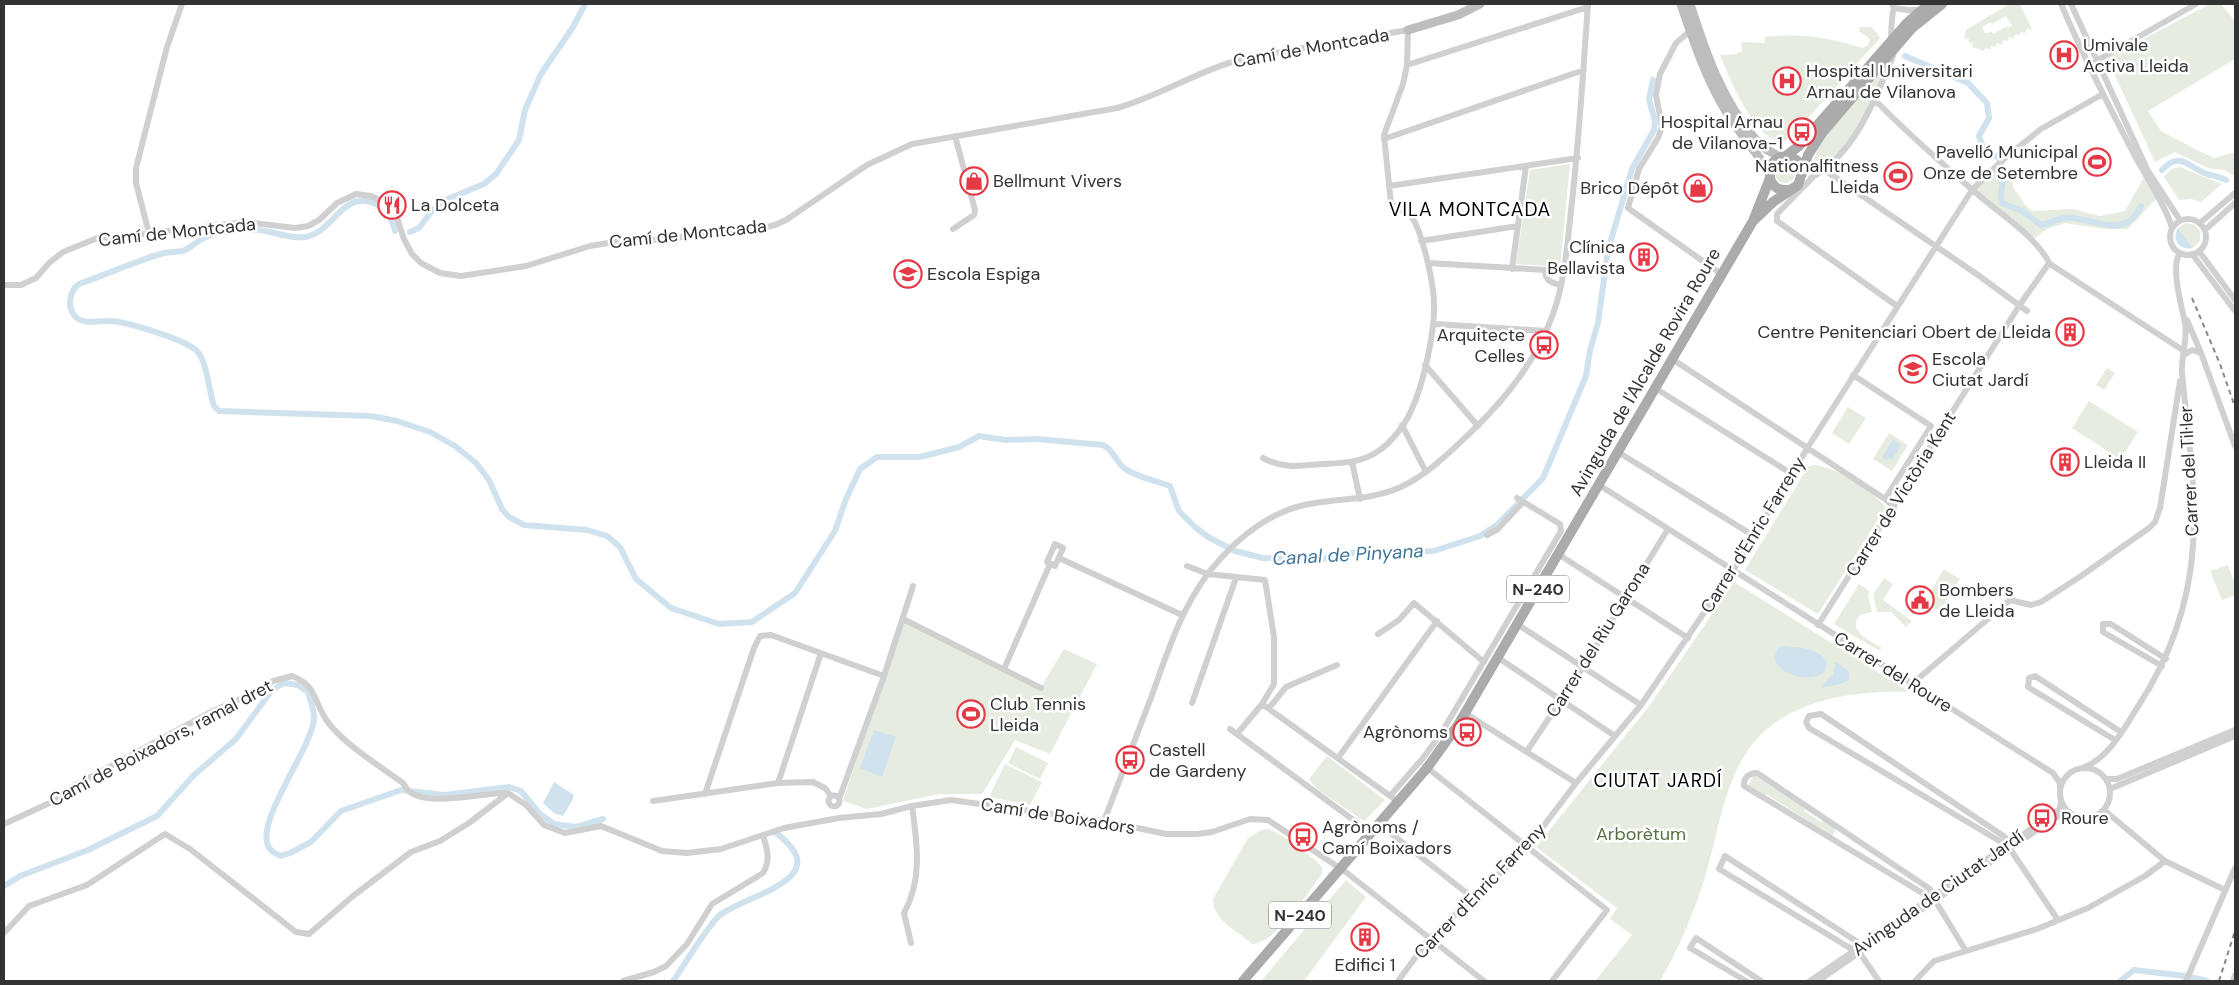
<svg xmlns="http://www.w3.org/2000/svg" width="2239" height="985" viewBox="0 0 2239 985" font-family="'DM Sans',sans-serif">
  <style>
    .green { fill: #e6ecdf; fill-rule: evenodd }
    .water { fill: #cfe2ee }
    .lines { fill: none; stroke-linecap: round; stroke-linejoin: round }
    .canal { stroke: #cfe2ee; stroke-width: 6 }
    .street { stroke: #d0d0d0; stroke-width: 6 }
    .secondary { stroke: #bdbdbd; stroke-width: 9 }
    .primary { stroke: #ababab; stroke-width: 10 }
    .rail { stroke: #888; stroke-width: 2; stroke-dasharray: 5 4; stroke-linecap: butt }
    .labels { text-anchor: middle; stroke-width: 5; stroke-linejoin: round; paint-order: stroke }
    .shield { fill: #fff; stroke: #707070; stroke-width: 1 }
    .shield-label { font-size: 16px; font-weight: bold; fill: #333 }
    .poi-label { font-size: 18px; fill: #333; stroke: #fff; text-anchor: start }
    .street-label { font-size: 18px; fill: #333; stroke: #fff }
    .park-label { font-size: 18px; fill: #56703f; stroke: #fff }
    .neighbourhood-label { font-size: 19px; letter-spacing: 1px; fill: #000; stroke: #fff }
    .water-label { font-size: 19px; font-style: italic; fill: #3f7597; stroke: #fff }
  </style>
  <rect width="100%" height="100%" fill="#fff"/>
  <!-- green -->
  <path class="green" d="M2009 4H2020L2032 30 2027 29 2025 33 2021 32 2020 35H2015L2014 39 2009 37 2008 41 2003 40 2002 45 1997 43 1996 47 1992 46 1990 49 1985 48 1984 51 1972 47 1973 43 1968 42 1969 39 1964 38 1966 30ZM2006 16 2012 26 2008 28 2007 26 1993 34 1992 32 1985 33 1982 27 1991 22 1992 24Z
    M2210 4H2221L2235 21V59L2148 111 2161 131 2197 150 2214 158 2235 152 2234 176 2224 170 2208 168 2175 152 2155 162 2107 58Z
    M1860 27H1872L1880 38 1791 137 1782 142C1754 139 1730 79 1720 55L1736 54 1742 51 1741 42 1765 43V37C1804 33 1825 37 1863 48L1868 45 1870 39 1859 31Z
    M1887 63 1866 116 1849 142 1824 166 1814 163C1814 140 1870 83 1887 63Z
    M2004 162 2014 188 2025 205 2032 211 2073 209 2099 216 2125 211 2144 177 2156 199 2128 229H2105L2065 223 2047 229 2035 238 1992 208 1975 191Z
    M1775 173a10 10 0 1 1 20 0a10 10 0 1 1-20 0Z
    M1570 164 1560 267 1516 264 1530 170Z
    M2180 167 2222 184 2201 202 2191 199 2179 200 2164 177 2171 169Z
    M2186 223 2195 225 2200 231V241L2193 248 2178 228Z
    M2107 368 2115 373 2104 390 2096 385Z
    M2089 401 2138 432 2120 459 2072 428Z
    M1848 407 1866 418 1849 444 1832 433Z
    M1889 433 1908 445 1892 471 1873 459Z
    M1812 465C1839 467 1867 488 1886 507L1818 614 1745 570 1808 467Z
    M2228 565 2235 584V595L2222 600 2210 571Z
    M1944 569 1960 579 1940 611 1925 601Z
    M1884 578 1893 584 1883 600 1912 621 1906 627 1891 612H1877L1873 595Z
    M1734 582 1910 692C1850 690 1775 701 1743 758 1722 794 1717 838 1705 877 1694 913 1679 948 1660 981H1595L1632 935 1610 919 1617 908 1536 847 1650 705Z
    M1859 584 1869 591 1868 596 1872 612 1860 615C1846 631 1870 640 1882 648L1878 650 1834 624Z
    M903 619 1041 687 1064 649 1097 664 1050 754 1015 740 982 794H940L867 809 843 801Z
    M1016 747 1048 763 1040 779 1008 763Z
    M1327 756 1385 800 1364 821 1317 789 1309 779Z
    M1005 764 1042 782 1030 805 989 797Z
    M1754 775 1805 809 1804 811 1821 822 1822 820 1836 829 1832 836 1766 794 1765 796 1748 785Z
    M1268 829C1280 832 1314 857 1322 867V874C1307 893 1277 943 1252 944 1238 931 1213 921 1213 899L1248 838 1261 830Z
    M1346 880 1366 897 1304 981H1261Z"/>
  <!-- water -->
  <path class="water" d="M2178 228 2193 248C2180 251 2171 240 2178 228Z
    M1893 439 1901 445 1892 460 1888 458 1887 460 1882 457Z
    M1785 646C1801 648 1817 647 1827 662L1825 671C1811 687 1761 671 1779 647Z
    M1836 662 1849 671V680L1840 684 1820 688 1833 674Z
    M874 730 896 737 882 777 860 768Z
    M554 782 574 795 572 801 563 816 555 814 543 803Z"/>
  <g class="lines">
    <!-- canal -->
    <path class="canal" d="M1905 56 1968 83 1987 103 1989 118 1979 136 1983 148 1998 158
      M2003 169C2006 181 1998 192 2002 203L2022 211 2041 225C2049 224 2056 219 2064 218 2091 215 2124 243 2141 206
      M2162 170C2180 150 2189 168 2207 174 2214 176 2220 177 2226 180
      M395 231C392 218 386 208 373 203 342 191 333 232 306 237 286 240 267 227 247 230 234 231 217 231 206 237 198 240 191 248 183 251 177 252 170 252 164 253 138 260 105 275 79 284 69 291 66 309 77 318 86 325 103 320 114 321 132 324 184 339 197 351 207 361 209 392 214 406L219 411 371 416 397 421 430 432 455 446 476 463 489 480 502 509 509 517 524 525 587 530 607 536 620 547 636 579 671 608 719 624 752 622 795 593 833 534
      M410 232 419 228 431 212 443 201 484 184 496 174 519 140 525 110 541 74 573 27 585 4
      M835 531 846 499 860 469 877 457H920L959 447 979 436 1005 440 1036 439 1103 445C1114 450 1115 461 1124 468 1138 478 1155 480 1170 486L1179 511 1195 527 1208 537 1235 551 1263 558 1317 560 1350 553 1434 551 1480 536 1498 524 1543 478 1586 376 1590 350 1598 323 1608 250 1632 169 1654 130 1655 122 1649 99 1653 80
      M4 886 20 876 88 850 157 816 194 775 236 739 272 690 284 683 298 685 308 692C310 700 314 709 314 718 313 748 251 825 270 849 272 852 277 854 280 856L290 853 311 842 341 811 401 790 445 795 509 787 521 791 540 814 554 824 576 827 603 819
      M2191 977 2207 981
      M673 981C684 966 707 926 720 915 748 894 838 879 776 833
      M2120 981 2134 970 2185 976"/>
    <!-- street -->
    <path class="street" d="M2061 4C2083 55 2108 105 2134 154 2146 177 2166 206 2172 228
      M2071 4 2148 171 2180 220
      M1894 8 1908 10H1921
      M1690 31 1676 43 1660 74 1656 95 1662 127 1658 138 1639 169 1628 208 1721 274
      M1891 40C1891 34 1892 12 1894 8L1892 4
      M2096 61 2196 4
      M1407 65 1588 7
      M1873 102 1879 104C1909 135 1943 164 1976 193 2001 215 2034 234 2050 264L2184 351
      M1384 139 1584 70
      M1804 163 1826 171 1978 275 2027 311
      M1814 176 1777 214V221L1897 306
      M1811 178C1849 156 1867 118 1883 80 1886 70 1893 61 1894 51
      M1389 186 1578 158
      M2170 237a18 18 0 1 1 36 0a18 18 0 1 1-36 0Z
      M2200 223 2235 193
      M953 229 974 215 975 210 955 136
      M2205 230 2235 203
      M149 233 136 183V168L167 47 182 4
      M1421 241 1518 226
      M2199 251 2235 300
      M2192 254 2235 311
      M1428 263 1564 271
      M1512 269 1526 166
      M1545 270C1545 281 1551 283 1561 285
      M4 285H21L36 278 49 263 63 252 100 237 117 238 149 233 246 222 295 228 308 226 319 220 337 203 356 194 371 196 389 205 396 215 404 239 412 254 421 263 440 273 461 276 526 266 590 246 614 242 672 239 714 230H755L775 225 786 220 867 165 912 144 1117 108C1162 95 1201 69 1246 58L1408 30 1407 65 1403 84 1384 135 1391 204C1398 208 1408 212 1413 219 1423 235 1434 285 1434 304 1435 332 1423 386 1411 411 1405 425 1390 444 1377 452 1360 463 1341 463 1322 464 1300 466 1283 469 1263 458
      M2187 320 2201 353 2235 446
      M1434 324 1546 331
      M2184 355 2192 350 2201 353
      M1672 359 1885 499 1894 507
      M1425 365 1478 426
      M1853 375 1931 426 1885 499
      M1655 388 1792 474
      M1402 425 1426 472
      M1618 452 1754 536
      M1352 462 1360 499
      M1599 485 2053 773 2060 783V788
      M1487 535 1498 529 1522 503
      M1055 544 1063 548 1055 566 1047 562Z
      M1558 554 1688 638
      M1059 558 1182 615
      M1187 566 1208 574 1265 580 1274 637V684L1262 704 1237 734
      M903 619 1041 688
      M1517 624 1641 705
      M1818 625 2019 306 2047 266 2050 264
      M1378 634 1399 620 1414 603 1484 662
      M1497 657 1615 736
      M2162 666 2103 632V624H2111L2166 659
      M1004 669 1050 564
      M1912 684 2010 600 2031 605 2041 602 2081 576 2149 528 2155 522 2160 508 2180 381
      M1192 703 1236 578
      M1262 704 1393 798
      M1269 708 1286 687 1337 665
      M1465 713 1576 783
      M1230 729 1371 833
      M2115 740 2028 687 2029 678 2035 676 2121 732
      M1527 751 1583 667 1668 529
      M1338 758 1437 621
      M1425 766 1607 910 1552 981
      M2060 793a25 25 0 1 1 50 0a25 25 0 1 1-50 0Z
      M2082 768C2107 760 2124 729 2137 708 2170 658 2189 605 2193 546 2197 488 2187 430 2182 372 2181 356 2188 340 2185 323 2182 308 2170 266 2180 253
      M2107 779H2117L2235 730
      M778 783 821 653
      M2110 789 2235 736
      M705 794 754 648 760 636 771 635 884 676
      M828.5 801a5.5 5.5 0 1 1 11 0a5.5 5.5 0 1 1-11 0Z
      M1390 796 1423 758 1442 732 1561 531 1560 524 1517 498
      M839 799 884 676 913 586
      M653 801 778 783 813 782 825 788 831 796
      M2104 810 2165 861 2225 890
      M1104 821C1120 779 1136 737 1152 695 1170 645 1185 596 1222 557 1247 530 1278 508 1315 503 1347 498 1371 500 1401 487 1428 474 1449 453 1471 432 1505 400 1537 359 1553 314 1565 281 1567 246 1571 211 1579 142 1583 73 1588 4
      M4 824 56 800 72 787 213 711 257 692 273 681 292 676C315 685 313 697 324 716 336 739 381 767 403 783 405 786 407 790 410 792 428 807 485 792 508 793
      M1379 824 1473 898
      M2008 846 1809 728 1806 722 1809 716 1821 714 2005 837 2008 846 2058 920
      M1933 897 1924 894 1744 786C1743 778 1749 773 1757 773L1930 889 1933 897 1966 951
      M4 933 29 906 87 885 165 834 190 849 296 932 309 934 353 896 411 852 440 841 469 823 508 793 526 805 544 825 565 833 601 826 662 851 687 853 721 849 784 828 839 818 881 814 912 806 951 800 1104 821 1166 834H1197L1212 832 1250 819 1268 820 1347 873 1484 981
      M911 943 904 913C923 879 917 843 912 806
      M1857 949 1850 948 1719 869 1725 856 1856 941 1857 949 1879 981
      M623 981 654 972 666 966 687 944 712 904 763 873C771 860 767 849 763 835
      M1398 981 1429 939 1527 848 1576 783 1641 705 1736 566 1808 447 1972 190 2005 158 2041 129 2103 94
      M1746 981 1690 948 1696 938 1761 981
      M1810 981 2054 813 2060 809 2061 801
      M1818 981 2053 819 2068 812
      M1915 981 1934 961 2037 929 2088 908 2145 876 2165 861
      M2186 981 2235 868
      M2233 981 2235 975"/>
    <!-- secondary -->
    <path class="secondary" d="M1681 4C1694 42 1706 79 1727 113 1740 134 1757 152 1769 173
      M1690 4C1705 51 1722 101 1755 139 1762 148 1771 152 1780 157
      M1408 30 1458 15 1480 4"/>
    <!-- primary -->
    <path class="primary" d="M1786 156 1799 146 1907 23 1929 4
      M1792 189C1760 198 1765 147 1792 158 1799 160 1802 166 1802 174
      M1754 220 1773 202 1798 185 1808 155 1822 133 1912 28 1942 4
      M1243 981 1427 768 1458 725 1753 221 1770 178"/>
    <!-- rail -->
    <path class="rail" d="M2192 298 2220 364 2235 407
      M2219 981 2235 931"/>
  </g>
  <!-- icons -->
  <defs>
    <g id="hospital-ring" transform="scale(1.4375)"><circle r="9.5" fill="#fff" stroke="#e63946" stroke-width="1.5"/><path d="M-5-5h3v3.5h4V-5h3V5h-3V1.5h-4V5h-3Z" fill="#e63946"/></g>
    <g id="bus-ring" transform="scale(1.4375)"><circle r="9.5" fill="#fff" stroke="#e63946" stroke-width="1.5"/><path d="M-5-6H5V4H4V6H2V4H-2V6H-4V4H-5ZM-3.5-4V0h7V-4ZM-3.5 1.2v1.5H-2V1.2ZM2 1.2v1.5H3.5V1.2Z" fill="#e63946"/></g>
    <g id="stadium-ring" transform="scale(1.4375)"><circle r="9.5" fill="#fff" stroke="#e63946" stroke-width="1.5"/><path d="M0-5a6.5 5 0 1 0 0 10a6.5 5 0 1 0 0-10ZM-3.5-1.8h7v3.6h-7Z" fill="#e63946"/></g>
    <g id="shop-ring" transform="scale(1.4375)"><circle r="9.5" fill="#fff" stroke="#e63946" stroke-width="1.5"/><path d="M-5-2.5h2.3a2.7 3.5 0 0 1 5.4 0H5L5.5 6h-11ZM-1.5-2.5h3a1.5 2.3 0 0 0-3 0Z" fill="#e63946"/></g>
    <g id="restaurant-ring" transform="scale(1.4375)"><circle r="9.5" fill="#fff" stroke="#e63946" stroke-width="1.5"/><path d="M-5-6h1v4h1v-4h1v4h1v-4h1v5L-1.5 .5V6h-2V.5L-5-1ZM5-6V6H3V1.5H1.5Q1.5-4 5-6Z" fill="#e63946"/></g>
    <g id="building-ring" transform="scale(1.4375)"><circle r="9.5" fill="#fff" stroke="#e63946" stroke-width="1.5"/><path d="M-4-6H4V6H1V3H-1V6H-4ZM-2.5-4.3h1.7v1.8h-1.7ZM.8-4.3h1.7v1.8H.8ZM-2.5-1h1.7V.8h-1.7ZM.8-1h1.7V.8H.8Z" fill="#e63946"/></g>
    <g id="school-ring" transform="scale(1.4375)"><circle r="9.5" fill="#fff" stroke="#e63946" stroke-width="1.5"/><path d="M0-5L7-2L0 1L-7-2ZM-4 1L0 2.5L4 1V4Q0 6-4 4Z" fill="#e63946"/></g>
    <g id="civic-ring" transform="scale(1.4375)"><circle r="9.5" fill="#fff" stroke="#e63946" stroke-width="1.5"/><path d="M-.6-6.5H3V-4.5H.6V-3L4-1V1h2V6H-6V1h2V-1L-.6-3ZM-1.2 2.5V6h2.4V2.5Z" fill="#e63946"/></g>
  </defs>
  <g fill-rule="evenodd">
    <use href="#hospital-ring" x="2064" y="55"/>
    <use href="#hospital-ring" x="1787" y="81"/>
    <use href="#bus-ring" x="1802" y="132"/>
    <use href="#stadium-ring" x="2097" y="162"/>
    <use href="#stadium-ring" x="1898" y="176"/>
    <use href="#shop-ring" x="974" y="181"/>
    <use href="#shop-ring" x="1698" y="188"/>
    <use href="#restaurant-ring" x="392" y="205"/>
    <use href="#building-ring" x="1644" y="257"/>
    <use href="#school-ring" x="908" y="274"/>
    <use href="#building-ring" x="2070" y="332"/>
    <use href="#bus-ring" x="1544" y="345"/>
    <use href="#school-ring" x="1913" y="369"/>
    <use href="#building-ring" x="2065" y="462"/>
    <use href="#civic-ring" x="1920" y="600"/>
    <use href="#stadium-ring" x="971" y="714"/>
    <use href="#bus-ring" x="1467" y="732"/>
    <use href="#bus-ring" x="1130" y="760"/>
    <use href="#bus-ring" x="2042" y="818"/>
    <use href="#bus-ring" x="1303" y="837"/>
    <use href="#building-ring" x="1365" y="937"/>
  </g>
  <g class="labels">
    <!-- shield labels -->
    <g class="shield">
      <rect x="1507" y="575.5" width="62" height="27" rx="4"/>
      <rect x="1269" y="901.5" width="62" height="27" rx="4"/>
    </g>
    <g class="shield-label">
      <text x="1538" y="595">N-240</text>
      <text x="1300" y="921">N-240</text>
    </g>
    <!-- poi labels -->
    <g class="poi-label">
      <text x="2083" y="51">Umivale<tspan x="2083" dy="21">Activa Lleida</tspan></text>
      <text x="1806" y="77">Hospital Universitari<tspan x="1806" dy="21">Arnau de Vilanova</tspan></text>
      <text x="1783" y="128" text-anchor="end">Hospital Arnau<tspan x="1783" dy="21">de Vilanova-1</tspan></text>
      <text x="2078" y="158" text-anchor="end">Pavelló Municipal<tspan x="2078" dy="21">Onze de Setembre</tspan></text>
      <text x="1879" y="172" text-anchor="end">Nationalfitness<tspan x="1879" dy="21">Lleida</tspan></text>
      <text x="993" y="187">Bellmunt Vivers</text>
      <text x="1679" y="194" text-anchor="end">Brico Dépôt</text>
      <text x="411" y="211">La Dolceta</text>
      <text x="1625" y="253" text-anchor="end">Clínica<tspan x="1625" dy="21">Bellavista</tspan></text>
      <text x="927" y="280">Escola Espiga</text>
      <text x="2051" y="338" text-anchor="end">Centre Penitenciari Obert de Lleida</text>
      <text x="1525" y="341" text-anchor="end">Arquitecte<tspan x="1525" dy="21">Celles</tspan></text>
      <text x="1932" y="365">Escola<tspan x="1932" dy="21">Ciutat Jardí</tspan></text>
      <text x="2084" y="468">Lleida II</text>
      <text x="1939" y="596">Bombers<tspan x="1939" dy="21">de Lleida</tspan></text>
      <text x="990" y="710">Club Tennis<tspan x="990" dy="21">Lleida</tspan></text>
      <text x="1448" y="738" text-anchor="end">Agrònoms</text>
      <text x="1149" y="756">Castell<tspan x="1149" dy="21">de Gardeny</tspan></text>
      <text x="2061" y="824">Roure</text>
      <text x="1322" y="833">Agrònoms /<tspan x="1322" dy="21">Camí Boixadors</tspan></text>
      <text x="1365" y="971" text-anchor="middle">Edifici 1</text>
    </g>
    <!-- street labels -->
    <g class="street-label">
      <text transform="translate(1311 48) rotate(-10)" y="6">Camí de Montcada</text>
      <text transform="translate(177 232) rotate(-6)" y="6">Camí de Montcada</text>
      <text transform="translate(688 234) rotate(-6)" y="6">Camí de Montcada</text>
      <text transform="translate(1645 372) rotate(-60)" y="6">Avinguda de l'Alcalde Rovira Roure</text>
      <text transform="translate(2189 471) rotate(-93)" y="6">Carrer del Til·ler</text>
      <text transform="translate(1901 494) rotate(-58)" y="6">Carrer de Victòria Kent</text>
      <text transform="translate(1753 535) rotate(-58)" y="6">Carrer d'Enric Farreny</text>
      <text transform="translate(1598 640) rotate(-58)" y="6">Carrer del Riu Garona</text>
      <text transform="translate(1893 672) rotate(32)" y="6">Carrer del Roure</text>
      <text transform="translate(161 743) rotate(-28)" y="6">Camí de Boixadors, ramal dret</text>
      <text transform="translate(1058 816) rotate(9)" y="6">Camí de Boixadors</text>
      <text transform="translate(1480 891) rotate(-46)" y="6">Carrer d'Enric Farreny</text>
      <text transform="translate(1938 893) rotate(-35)" y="6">Avinguda de Ciutat Jardí</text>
    </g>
    <!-- park labels -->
    <g class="park-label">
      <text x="1641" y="840">Arborètum</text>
    </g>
    <!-- neighbourhood labels -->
    <g class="neighbourhood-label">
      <text x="1470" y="216">VILA MONTCADA</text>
      <text x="1658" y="787">CIUTAT JARDÍ</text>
    </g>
    <!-- water labels -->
    <g class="water-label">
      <text transform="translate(1348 554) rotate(-3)" y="7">Canal de Pinyana</text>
    </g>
  </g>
  <!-- border -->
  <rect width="2239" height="985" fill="none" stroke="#333333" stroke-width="10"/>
</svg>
